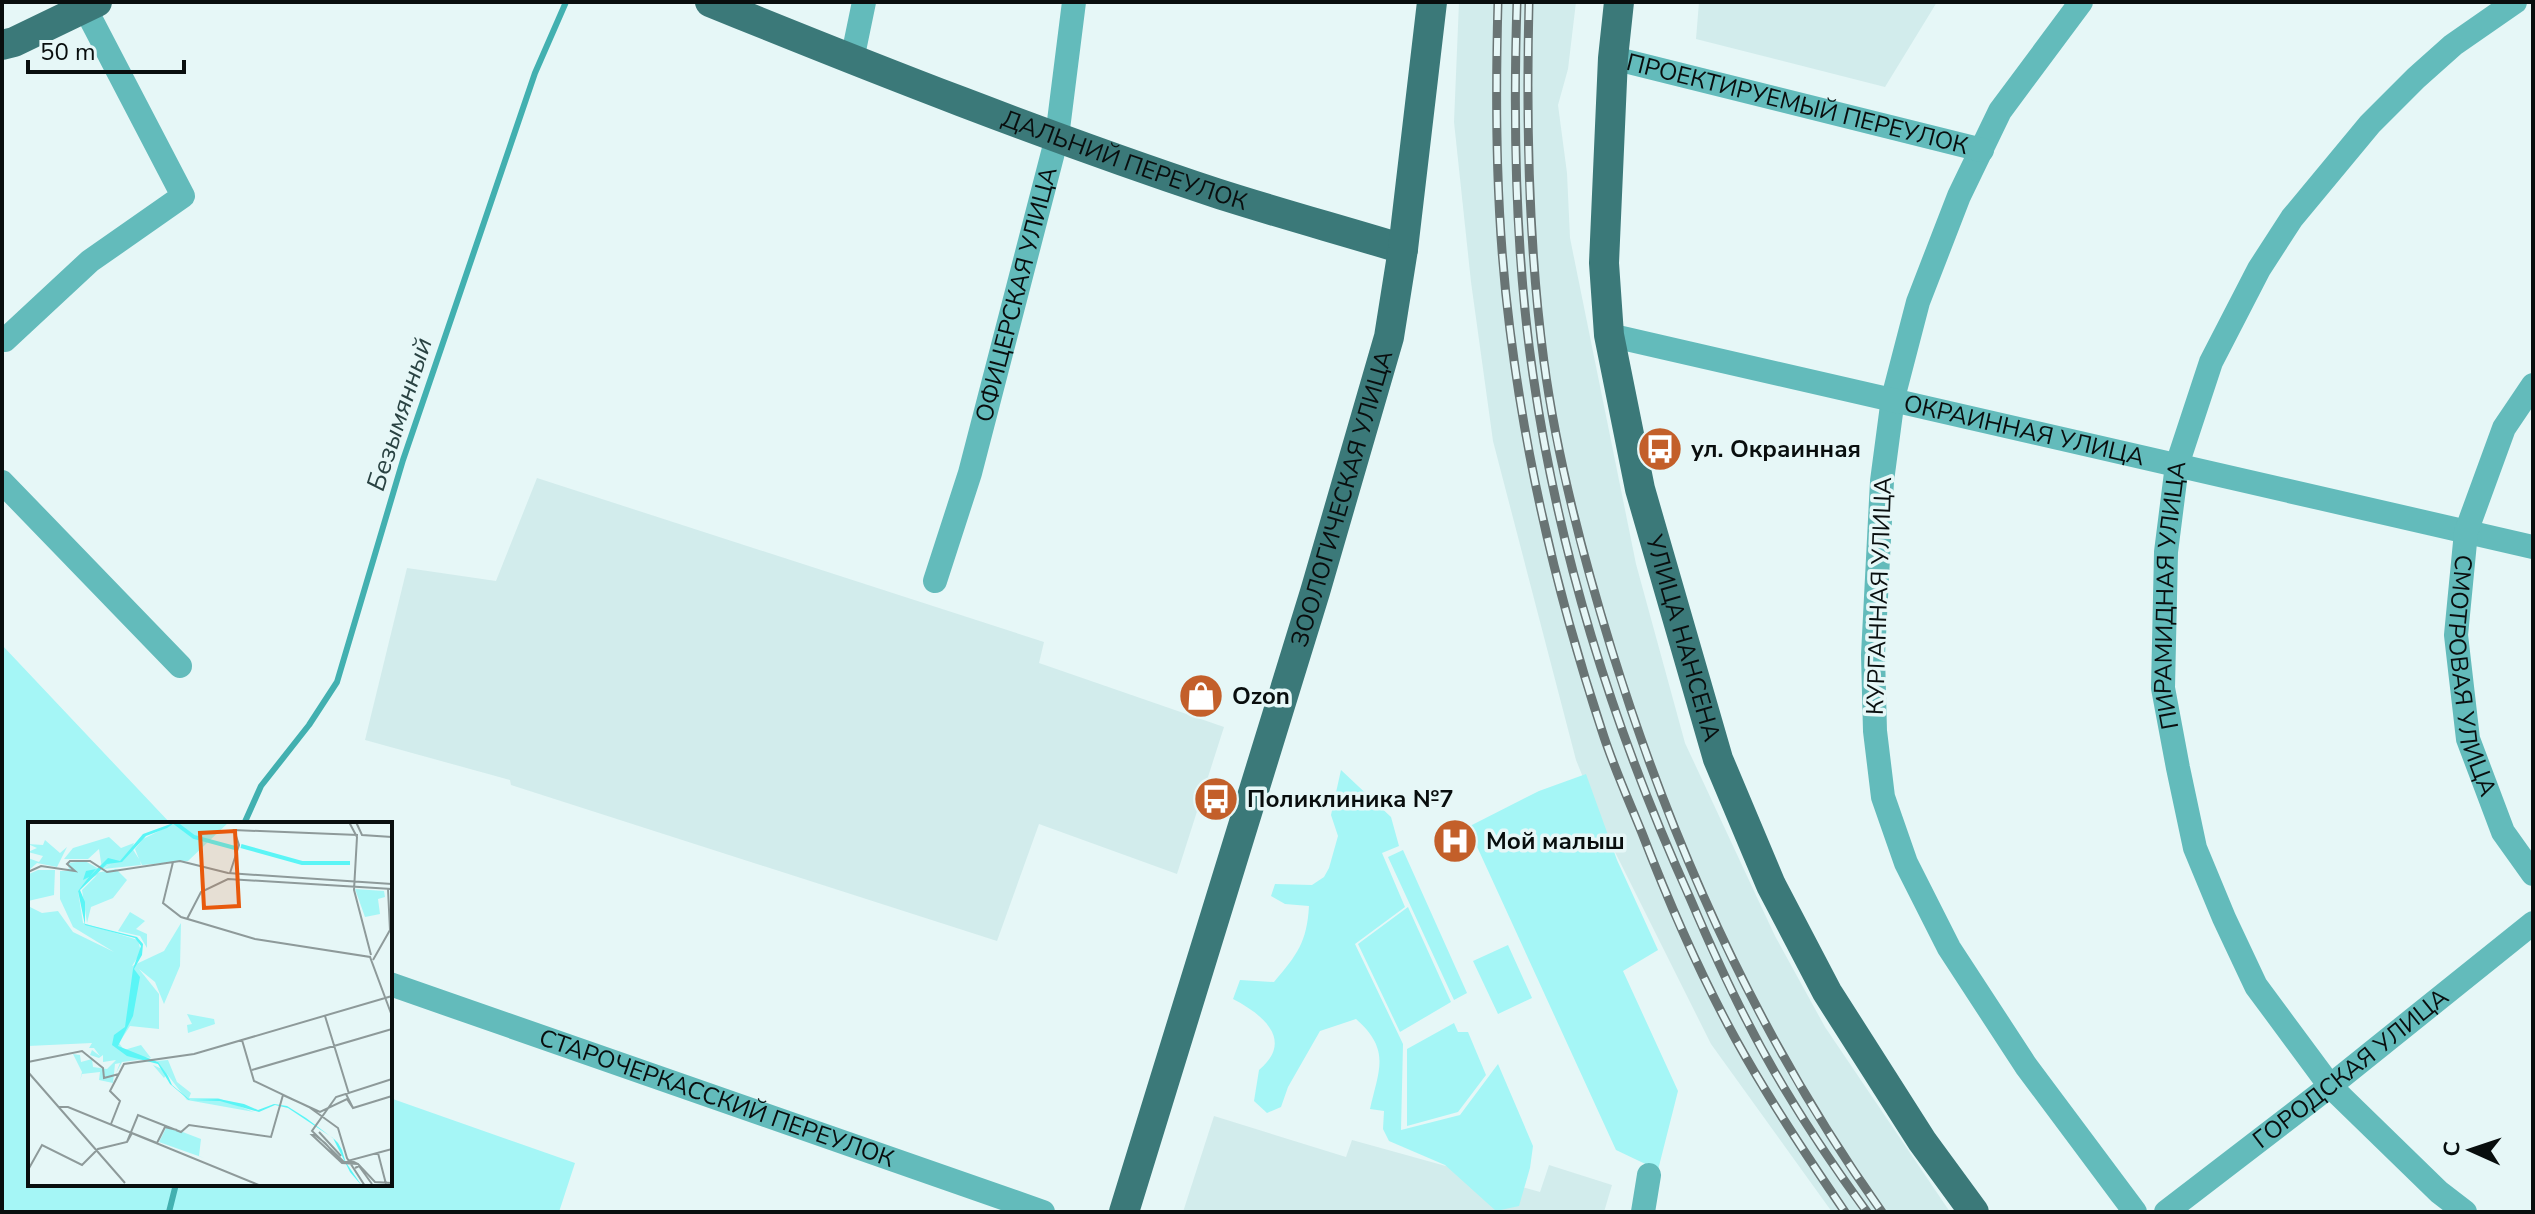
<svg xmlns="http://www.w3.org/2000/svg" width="2535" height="1214" viewBox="0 0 2535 1214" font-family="'Nunito Sans',sans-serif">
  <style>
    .built { fill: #d2ecec }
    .green { fill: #a5f6f6 }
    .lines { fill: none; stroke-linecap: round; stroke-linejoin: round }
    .stream { stroke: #42b0b0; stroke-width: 6 }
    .minor { stroke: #63bbbb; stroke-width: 24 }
    .major { stroke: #3b7979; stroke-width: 30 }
    .rail-casing { stroke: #697474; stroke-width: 9 }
    .rail { stroke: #e6f7f7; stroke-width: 6; stroke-dasharray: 18; stroke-linecap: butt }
    .labels { text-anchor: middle; stroke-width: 7; stroke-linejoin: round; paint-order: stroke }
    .street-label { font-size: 24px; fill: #090e0e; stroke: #e6f7f7 }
    .poi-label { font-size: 24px; font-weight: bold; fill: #090e0e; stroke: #e6f7f7; text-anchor: start }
    .water-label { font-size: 26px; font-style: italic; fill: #294242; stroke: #e6f7f7 }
    .inset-river { fill: none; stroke: #5bf5f6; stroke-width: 4 }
    .inset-road { fill: none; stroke: #8e9a9a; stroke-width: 2 }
    .view { fill: #e8590c; fill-opacity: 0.15; stroke: #e8590c; stroke-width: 4 }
    .inset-edge { fill: none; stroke: #090e0e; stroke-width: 4 }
  </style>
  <rect width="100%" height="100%" fill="#e6f7f7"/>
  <!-- built -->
  <path class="built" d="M1459 2H1576L1568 69 1558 105 1567 173 1570 238 1636 564 1685 743 1775 936 1825 1027 1950 1212H1832L1711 1044 1606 834 1576 760 1493 441 1471 282 1454 122Z
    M1699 2H1937L1885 87 1696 39Z
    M537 478 1044 642 1039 663 1224 727 1177 874 1039 824 997 941 511 785 510 780 365 740 407 568 496 581Z
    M1214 1116 1346 1157 1352 1140 1540 1192 1549 1165 1612 1185 1604 1212H1183Z"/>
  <!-- green -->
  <path class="green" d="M2 645 171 824H30V1184H390V1098L575 1163 559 1212H2Z
    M1341 770 1391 817 1399 846 1382 853 1405 907 1355 944 1403 1044 1401 1130 1460 1115 1498 1064 1533 1146 1530 1168 1519 1206 1496 1211 1445 1165 1389 1141 1383 1129 1384 1111 1370 1109C1379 1069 1391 1050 1356 1019L1320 1031 1288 1087 1281 1107 1267 1113 1254 1101 1259 1070C1295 1040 1262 1014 1233 999L1240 980 1274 982C1297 955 1307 942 1309 906L1285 904 1271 896 1275 884 1312 885 1324 877 1329 868 1338 836 1331 815Z
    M1586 774 1617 860 1658 950 1623 971 1678 1091 1658 1170 1616 1150 1468 827 1539 791Z
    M1403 850 1467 993 1454 1000 1388 857Z
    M1408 907 1451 1002 1400 1032 1358 944Z
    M1508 945 1532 998 1498 1014 1473 961Z
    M1454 1023 1458 1032H1468L1486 1075 1458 1112 1407 1126V1049Z"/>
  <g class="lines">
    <!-- stream -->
    <path class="stream" d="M244 824 261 786 309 725 337 682 403 460 535 73 566 2
      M169 1212 176 1184"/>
    <!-- minor -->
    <g class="minor">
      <path d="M2081 2 2000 111 1959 196 1918 302 1893 398 1882 481 1873 655 1875 731 1883 797 1906 863 1949 948 2026 1066 2135 1212"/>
      <path id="s1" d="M1613 58 1982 150"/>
      <path d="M852 60 864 2"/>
      <path id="s2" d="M1609 335 2533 547"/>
      <path d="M5 340 90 261 183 196 85 8"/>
      <path id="s3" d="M2533 385 2504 428 2466 532 2456 635 2468 739 2503 832 2533 874"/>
      <path d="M2 482 180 666"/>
      <path id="s4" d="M935 581 970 473 1057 137 1074 2"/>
      <path id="s5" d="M390 984 1043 1212"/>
      <path d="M1643 1212 1649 1175"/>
      <path id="s6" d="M2166 1212 2330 1086 2533 923"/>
      <path id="s7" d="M2465 1212 2439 1192 2330 1086 2256 986 2224 918 2195 848 2178 768 2163 688 2166 552 2177 465 2211 362 2259 269 2292 218 2370 124 2416 78 2453 45 2515 2"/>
    </g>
    <!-- major -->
    <g class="major">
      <path id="s8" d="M710 2C877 70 1045 136 1216 193 1278 213 1341 230 1403 249"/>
      <path id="s9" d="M1619 2 1613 58 1604 263 1609 335 1640 489 1718 759 1771 885 1827 992 1922 1141 1974 1212"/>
      <path d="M2 45 14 42 97 2"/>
      <path id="s10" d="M1124 1212 1315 592 1389 337 1403 249 1432 2"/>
    </g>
    <!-- rail casing -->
    <g class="rail-casing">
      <path id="rail" d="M1498 2C1495 111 1496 221 1510 330 1527 468 1560 605 1604 737 1615 770 1629 801 1642 833 1669 903 1699 972 1735 1038 1768 1098 1807 1156 1845 1212
        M1517 2C1513 126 1515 253 1533 375 1559 556 1615 732 1690 898 1708 940 1726 981 1747 1021 1781 1088 1823 1152 1867 1212
        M1529 2C1526 122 1528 243 1544 362 1557 460 1583 557 1612 651 1674 851 1760 1041 1882 1212"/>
    </g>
    <!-- rail -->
    <use href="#rail" class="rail"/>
  </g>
  <!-- icons -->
  <defs>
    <g id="bus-disc" transform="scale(2.3)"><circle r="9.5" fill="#c35f2a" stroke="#e6f7f7"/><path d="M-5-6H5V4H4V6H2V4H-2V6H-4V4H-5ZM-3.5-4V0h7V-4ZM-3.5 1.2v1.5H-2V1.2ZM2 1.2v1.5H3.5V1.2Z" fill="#fff"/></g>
    <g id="shop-disc" transform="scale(2.3)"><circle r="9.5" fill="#c35f2a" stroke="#e6f7f7"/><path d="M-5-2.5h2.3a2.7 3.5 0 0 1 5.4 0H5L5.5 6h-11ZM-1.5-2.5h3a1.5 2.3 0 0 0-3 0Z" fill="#fff"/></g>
    <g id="hospital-disc" transform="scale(2.3)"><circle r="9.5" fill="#c35f2a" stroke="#e6f7f7"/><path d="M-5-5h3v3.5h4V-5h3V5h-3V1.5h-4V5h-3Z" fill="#fff"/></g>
  </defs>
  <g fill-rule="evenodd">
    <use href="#bus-disc" x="1660" y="449"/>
    <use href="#shop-disc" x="1201" y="696"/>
    <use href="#bus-disc" x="1216" y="799"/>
    <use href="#hospital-disc" x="1455" y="841"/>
  </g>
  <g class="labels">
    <!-- street labels -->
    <g class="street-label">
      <text dy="8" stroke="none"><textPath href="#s1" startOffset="190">ПРОЕКТИРУЕМЫЙ ПЕРЕУЛОК</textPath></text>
      <text dy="8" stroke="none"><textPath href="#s8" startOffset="444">ДАЛЬНИЙ ПЕРЕУЛОК</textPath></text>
      <text dy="8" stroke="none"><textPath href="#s4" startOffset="298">ОФИЦЕРСКАЯ УЛИЦА</textPath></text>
      <text dy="8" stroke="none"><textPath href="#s2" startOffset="426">ОКРАИННАЯ УЛИЦА</textPath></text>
      <text dy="8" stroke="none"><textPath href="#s10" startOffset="746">ЗООЛОГИЧЕСКАЯ УЛИЦА</textPath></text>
      <text dy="8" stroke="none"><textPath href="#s7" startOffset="716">ПИРАМИДНАЯ УЛИЦА</textPath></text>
      <text transform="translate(1879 596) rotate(-88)" y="8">КУРГАННАЯ УЛИЦА</text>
      <text dy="8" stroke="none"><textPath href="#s9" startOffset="646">УЛИЦА НАНСЕНА</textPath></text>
      <text dy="8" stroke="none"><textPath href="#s3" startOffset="308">СМОТРОВАЯ УЛИЦА</textPath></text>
      <text dy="8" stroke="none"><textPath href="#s6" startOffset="234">ГОРОДСКАЯ УЛИЦА</textPath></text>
      <text dy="8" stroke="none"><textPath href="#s5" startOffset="346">СТАРОЧЕРКАССКИЙ ПЕРЕУЛОК</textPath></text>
    </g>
    <!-- poi labels -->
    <g class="poi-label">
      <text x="1691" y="457">ул. Окраинная</text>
      <text x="1232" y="704">Ozon</text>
      <text x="1247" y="807">Поликлиника №7</text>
      <text x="1486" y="849">Мой малыш</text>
    </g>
    <!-- water labels -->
    <g class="water-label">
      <text transform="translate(399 414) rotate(-72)" y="9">Безымянный</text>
    </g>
  </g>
  <!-- overview -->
  <g transform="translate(28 822)">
    <rect width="364" height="364" fill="#e6f7f7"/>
    <path d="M149 0H201L160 39 114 43 112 39 113 43 75 47 85 41 74 47 71 27 60 37H36L45 26 81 15 93 26 106 21 104 26 111 37 107 27 115 17ZM17 18 32 31 39 25 29 45 9 41 0 49V36L11 40 15 34 0 30 9 26 0 22 15 23ZM57 39 71 47 50 69 55 101 110 118 113 130 104 144 136 129 153 101 152 144 136 182 127 160 111 147 131 172V207L102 204 91 221 96 228 113 223 123 236 97 232 118 237 94 240 88 251 92 241 87 242 85 261 71 258 72 250 54 252 52 259 54 250 45 232 52 233 53 240 64 237 65 245 79 247 88 238 75 240V233L71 236 62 233 64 228 72 234 66 226H61L64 221 0 224V84L14 91 30 89 45 110 86 130 45 105 32 77V49H41L40 41ZM88 47 99 58 85 76 63 85 59 101 54 68 69 53 57 60 68 51ZM10 48H27L26 73 0 79 1 52ZM327 67 356 69 357 75 350 77 352 92 337 95ZM102 90 117 99 108 107 119 112V126L112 114 90 109ZM159 192 186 197 187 202 160 211 159 203 164 202ZM140 238 149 260 163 271 161 276H190L226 290 159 278 139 252 136 256 125 243 134 247 129 239ZM139 304 173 317 171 334 176 336 131 320Z" fill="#a5f6f6"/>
    <path d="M148 0 139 6 118 14 94 40 79 42 52 68 57 80V102L109 115 115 122 114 133 106 147 112 155 105 194 90 224 130 240 140 254 144 263 162 278 191 277 216 282 230 288 246 282 259 284 278 296 306 317 310 321 314 328 317 338 318 342H319L334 364 322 350 305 316 260 286 247 283 231 290 192 279 161 278 142 262 130 242 99 234 84 223 86 213 97 205 105 147 113 124 107 116 57 103 50 69 61 55 55 58 58 49 68 47 62 54 80 36 92 39 115 12Z" fill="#5bf5f6"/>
    <path class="inset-river" d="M146 0 166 15 207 26M213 24 274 41H322"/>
    <path class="inset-road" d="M321 0 329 15 326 68 343 133M328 0 334 13 364 15M145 40 135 81 153 95 227 117 342 135 364 194M0 50 13 44 47 49 39 42 42 39H62L79 50 152 39 200 51 364 62M202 51 211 23 206 8 330 13M159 97 173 70 200 57 364 67M345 138 362 108 360 67M297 194 321 272M214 218 226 259 281 285 310 306 319 336 337 364M0 240 54 229 75 246 76 256 91 252M224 248 364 207M0 250 97 361M364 257 308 275 284 309 316 340 364 327M318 272 325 286 364 274M31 285H40L233 364M83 302 92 279 82 269 96 242 166 232 364 174M291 310 313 334M284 313H287L297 321 314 340H326L330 342 347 360 364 361 347 360 330 342 314 341ZM99 320 104 311 129 321 137 305 149 308M350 331 358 362M327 346 331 344 344 362M0 348 14 323 54 343 70 327 99 320 110 293 153 310 161 303 243 315 255 273 292 290 319 277 325 286 364 274"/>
    <path class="view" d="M207 9 211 84 176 86 172 11Z"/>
    <rect width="364" height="364" class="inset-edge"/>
  </g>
  <!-- border -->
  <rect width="2535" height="1214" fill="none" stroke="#090e0e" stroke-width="8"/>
  <!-- north arrow -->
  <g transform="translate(2471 1150) rotate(273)" stroke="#e6f7f7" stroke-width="6" paint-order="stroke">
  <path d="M0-6L14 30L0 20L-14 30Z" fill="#090e0e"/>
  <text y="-12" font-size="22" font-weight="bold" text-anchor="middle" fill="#090e0e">С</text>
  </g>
  <!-- scale -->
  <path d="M28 60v12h156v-12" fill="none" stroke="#090e0e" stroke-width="4"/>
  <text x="40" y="60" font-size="24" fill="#090e0e" stroke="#e6f7f7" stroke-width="6" paint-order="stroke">50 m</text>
</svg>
